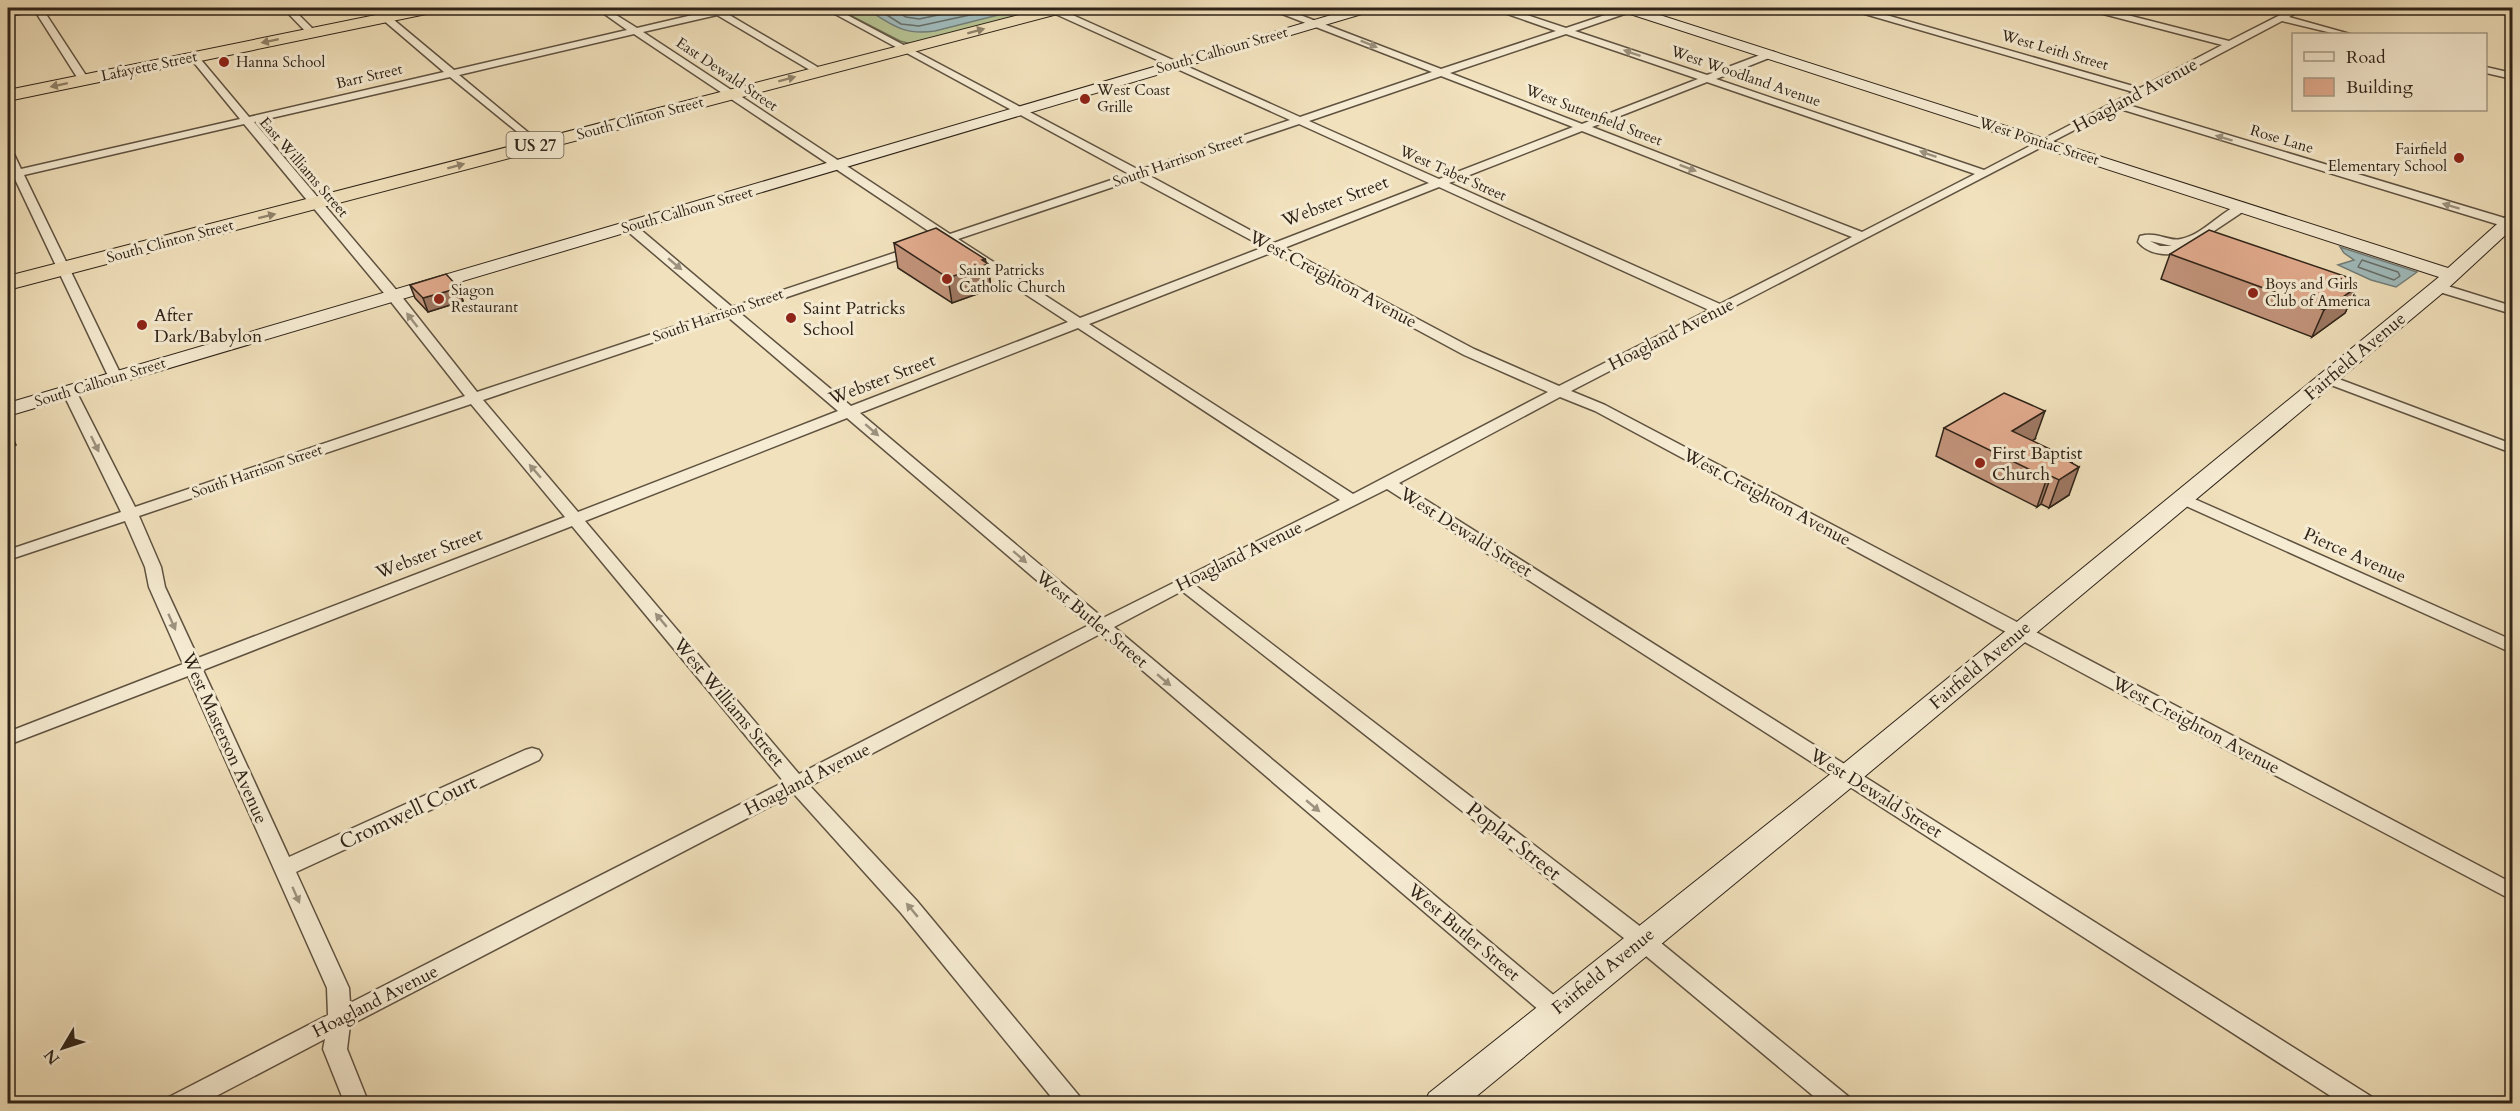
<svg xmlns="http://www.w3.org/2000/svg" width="2520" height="1111" viewBox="0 0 2520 1111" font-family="Cardo,serif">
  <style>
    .green { fill: #b7c393; stroke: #727356; stroke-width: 1.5 }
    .water { fill: #a0bbbc; stroke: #727e7a; stroke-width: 1.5 }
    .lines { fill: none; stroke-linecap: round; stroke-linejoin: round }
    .shore { stroke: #676f6a; stroke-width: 1.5 }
    .street-casing { stroke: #5f5241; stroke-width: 3 }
    .secondary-casing { stroke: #2e2318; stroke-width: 2 }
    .highway-casing { stroke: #2e2318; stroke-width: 2 }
    .street { fill: #f6ecd3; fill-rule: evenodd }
    .secondary { fill: #f6ecd3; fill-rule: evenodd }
    .highway { fill: #f1e1bc; fill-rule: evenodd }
    .wall { fill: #c2937a; stroke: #2e2318; stroke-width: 1.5 }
    .shaded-wall { fill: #9e7863; stroke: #2e2318; stroke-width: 1.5 }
    .building { fill: #e2ab8e; stroke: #2e2318; stroke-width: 1.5 }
    .oneway { fill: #90826a }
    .oneway2 { fill: #9c927f }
    .poi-dot { fill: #8f2418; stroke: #f6ecd3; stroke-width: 2 }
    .labels { text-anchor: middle; stroke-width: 6; stroke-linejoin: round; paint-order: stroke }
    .far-street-label { font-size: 15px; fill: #2e2318; stroke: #f6ecd3 }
    .far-poi-label { font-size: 15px; fill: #2e2318; stroke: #f6ecd3; text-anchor: start }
    .shield { fill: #f6ecd3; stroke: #6a5f50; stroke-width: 1.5 }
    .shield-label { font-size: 16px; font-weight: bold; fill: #2e2318 }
    .street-label { font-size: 18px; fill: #2e2318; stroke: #f6ecd3 }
    .poi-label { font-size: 18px; fill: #2e2318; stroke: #f6ecd3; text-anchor: start }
    .near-street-label { font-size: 21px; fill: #2e2318; stroke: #f6ecd3 }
  </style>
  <rect width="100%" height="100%" fill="#f1e1bc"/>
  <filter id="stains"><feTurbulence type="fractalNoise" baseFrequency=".00333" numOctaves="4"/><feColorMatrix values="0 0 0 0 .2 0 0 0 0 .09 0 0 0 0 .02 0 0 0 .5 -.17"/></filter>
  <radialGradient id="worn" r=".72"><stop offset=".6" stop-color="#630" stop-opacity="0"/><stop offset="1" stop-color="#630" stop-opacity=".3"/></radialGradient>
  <!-- green -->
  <path class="green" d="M836 8H1049L911 44 900 41Z"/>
  <!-- water -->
  <path class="water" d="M865 8H1026L935 31C903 36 891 24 865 8Z
    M2340 247 2417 272 2396 287 2371 280 2338 265 2354 260 2344 253Z"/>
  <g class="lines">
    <!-- shore -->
    <path class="shore" d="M876 8 901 24 919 26 1002 8
      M890 8 906 17 919 19 972 8
      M2362 260 2398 272 2400 276 2394 280 2358 267Z"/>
    <!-- street casing -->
    <g class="street-casing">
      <path id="street" d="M25 8H42L89 80 88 82H80L35 11 8 16V10Z
        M283 8H292L314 30V34H308Z
        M596 8H605L637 28 718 9 741 8 740 10 726 13 821 69V73H815L717 15 643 32 950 234 1129 174 824 8H834L1139 170 1290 120 1051 12V8H1057L1300 117 1432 72 1272 10 1271 8H1282L1441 69 1556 31 1496 10 1495 8H1506L1566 28 1626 8H1637L1636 10 1575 31 1707 75 1768 52H1774V56L1716 79 1984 170 2133 92 1851 10 1850 8H1862L2140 88 2222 45 2088 10 2087 8H2100L2229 41 2294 8H2304L2289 17 2350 34H2336L2282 21 2125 104 2511 220V226H2503L2117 108 1571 391 1605 405 2512 883V900L2142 705 1595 411 1560 397 1399 483 2372 1097 2376 1104H2343L1387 489 1195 585 1650 934 1849 1097 1853 1104H1823L1634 946 1182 591 1114 627 1563 1003 1566 1010 1563 1017 1555 1019 1547 1017 1100 634 810 786 917 901 1080 1097 1084 1104H1057L901 913 794 794 350 1025 347 1049 369 1104H345L323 1049 325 1039 201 1104H165L169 1097 328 1015 327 988 188 676 8 745V732L183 664 149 587 145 567 125 521 8 560V550L121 512 62 391 69 387 76 391 135 507 465 396 388 298 244 124 24 175 122 377 115 381 110 380 14 177 8 178V172L11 171 8 163V149L12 150 21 169 240 119 191 59 189 57 194 54 197 55 249 117 444 72 382 19V15H388L454 70 627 30ZM634 34 939 238 732 307 634 224H626V230L721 311 477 392 398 292 254 122 450 77 537 148 542 145 541 143 459 75ZM1566 34 1698 79 1582 124 1450 73ZM1441 76 1573 127 1439 179 1309 121ZM1707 82 1975 174 1862 232 1592 127ZM1299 124 1429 183 1274 243 1148 175ZM1582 131 1852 237 1720 304 1449 183ZM1137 179 1264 247 1080 318 958 239ZM1439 187 1709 310 1559 386 1474 349 1284 248ZM947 243 1068 322 851 406 740 313ZM1273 252 1464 355 1548 392 1353 494 1089 324ZM728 317 838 411 578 512 483 400ZM1078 328 1340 500 1103 618 860 413ZM471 404 565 517 198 658 165 587 161 567 139 516ZM847 418 1089 625 799 774 585 521ZM572 526 784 782 350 1003 349 988 296 872 539 760 542 755 539 750 532 748 525 750 289 857 203 670Z
        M2486 67 2512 73V79L2486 73Z
        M2243 203 2249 207 2247 209 2205 237 2184 246 2179 253C2165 256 2148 254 2138 242L2140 236C2158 231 2168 242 2181 239 2205 234 2221 210 2243 203ZM2150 241 2172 246H2160Z
        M2438 283 2512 306V314L2433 290 2432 287Z
        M2328 375 2512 444V453L2323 382 2321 379 2323 376Z
        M2181 493 2512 640V653L2175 501 2173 498 2175 495Z"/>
    </g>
    <!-- secondary casing -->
    <g class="secondary-casing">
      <path id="secondary" d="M1355 8H1374L1372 11 8 416V403Z
        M1619 8H1638L2448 268 2506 216 2512 215V229L2445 291 1858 782 1467 1104H1424L1429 1093 1838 768 2439 277 1621 11Z"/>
    </g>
    <!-- highway casing -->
    <g class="highway-casing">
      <path id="highway" d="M410 8H439L431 13 8 101V90Z
        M1046 8H1071L1069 11 8 290V276Z"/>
    </g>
    <!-- street -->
    <use href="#street" class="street"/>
    <!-- secondary -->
    <use href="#secondary" class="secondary"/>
    <!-- highway -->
    <use href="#highway" class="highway"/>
  </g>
  <!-- wall -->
  <path class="wall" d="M894 243 985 259 986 262 988 264 991 289 952 303 898 268Z
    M2170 254 2350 278 2348 284 2357 287 2345 313 2312 337 2161 279Z
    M410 285 459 288 463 301 428 312 415 298Z
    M1944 428 2035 439 2032 441 2072 463 2069 495 2049 508 2041 504 2037 507 1936 456Z"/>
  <!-- shaded-wall -->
  <path class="shaded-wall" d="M985 259 986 264H988L991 289 952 303 948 278Z
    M2350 278 2341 298 2357 287 2345 313 2312 337 2324 310 2344 283Z
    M459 288 463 301 428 312 423 298Z
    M2045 411 2035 439 2005 458 2012 431Z
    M8 425 16 445 8 448Z
    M2073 460 2068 474 2079 467 2069 495 2049 508 2059 480 2070 462Z
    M2051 476 2041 504 2037 507 2047 478Z"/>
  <!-- building -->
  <path class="building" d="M936 228 985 259 982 260 988 264 948 278 894 243Z
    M2209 230 2350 278 2344 283 2357 287 2324 310 2170 254Z
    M446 274 459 288 423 298 410 285Z
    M2004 393 2045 411 2012 431 2073 460 2070 462 2079 467 2059 480 2051 476 2047 478 1944 428Z"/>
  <!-- one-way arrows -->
  <defs><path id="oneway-solid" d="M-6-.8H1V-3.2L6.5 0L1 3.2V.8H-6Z" transform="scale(1.5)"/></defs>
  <g class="oneway">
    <use href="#oneway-solid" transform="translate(976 31) rotate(-15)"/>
    <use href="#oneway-solid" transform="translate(270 41) rotate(168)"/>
    <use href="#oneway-solid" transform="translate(787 79) rotate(-15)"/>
    <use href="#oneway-solid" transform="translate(59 85) rotate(168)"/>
    <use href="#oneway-solid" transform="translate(456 166) rotate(-15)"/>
    <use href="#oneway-solid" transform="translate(267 216) rotate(-14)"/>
  </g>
  <g class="oneway2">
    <use href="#oneway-solid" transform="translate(1369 44) rotate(22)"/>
    <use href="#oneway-solid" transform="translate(1632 53) rotate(-161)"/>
    <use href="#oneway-solid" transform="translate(2224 138) rotate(-163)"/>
    <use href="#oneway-solid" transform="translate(1928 154) rotate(-161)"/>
    <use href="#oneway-solid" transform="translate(1688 168) rotate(21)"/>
    <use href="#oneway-solid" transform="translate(2451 206) rotate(-163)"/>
    <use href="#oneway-solid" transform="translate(675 264) rotate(40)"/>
    <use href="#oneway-solid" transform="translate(412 320) rotate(-128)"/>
    <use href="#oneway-solid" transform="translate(872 430) rotate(41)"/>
    <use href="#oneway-solid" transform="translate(95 444) rotate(64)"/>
    <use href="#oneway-solid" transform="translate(535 471) rotate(-131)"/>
    <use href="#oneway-solid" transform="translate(1020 557) rotate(41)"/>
    <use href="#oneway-solid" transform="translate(661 620) rotate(-130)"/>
    <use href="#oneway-solid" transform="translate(172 622) rotate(66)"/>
    <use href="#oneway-solid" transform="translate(1164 680) rotate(40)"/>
    <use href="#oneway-solid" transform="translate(1313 806) rotate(40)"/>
    <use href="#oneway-solid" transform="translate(296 895) rotate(66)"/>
    <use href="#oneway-solid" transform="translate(912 910) rotate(-130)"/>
  </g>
  <!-- markers -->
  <g class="poi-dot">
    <circle cx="224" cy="62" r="6"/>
    <circle cx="1085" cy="99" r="6"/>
    <circle cx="2459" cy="158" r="6"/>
    <circle cx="947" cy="279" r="6"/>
    <circle cx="2253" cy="293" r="6"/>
    <circle cx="439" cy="299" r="6"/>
    <circle cx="791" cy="318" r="6"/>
    <circle cx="142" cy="325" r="6"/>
    <circle cx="1980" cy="463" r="6"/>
  </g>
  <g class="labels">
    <!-- far-street labels -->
    <g class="far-street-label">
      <text transform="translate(1222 50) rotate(-16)" y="5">South Calhoun Street</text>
      <text transform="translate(2055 50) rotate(16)" y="5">West Leith Street</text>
      <text transform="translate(149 66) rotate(-12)" y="5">Lafayette Street</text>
      <text transform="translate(727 74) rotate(34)" y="5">East Dewald Street</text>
      <text transform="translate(369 76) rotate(-13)" y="5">Barr Street</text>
      <text transform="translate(1746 76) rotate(19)" y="5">West Woodland Avenue</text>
      <text transform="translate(1594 115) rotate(21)" y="5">West Suttenfield Street</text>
      <text transform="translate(640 118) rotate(-15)" y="5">South Clinton Street</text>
      <text transform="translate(2282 139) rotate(17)" y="5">Rose Lane</text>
      <text transform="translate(2039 141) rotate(18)" y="5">West Pontiac Street</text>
      <text transform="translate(1178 160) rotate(-19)" y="5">South Harrison Street</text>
      <text transform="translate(304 167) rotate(49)" y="5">East Williams Street</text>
      <text transform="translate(1453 173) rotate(24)" y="5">West Taber Street</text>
      <text transform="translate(687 210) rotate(-16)" y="5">South Calhoun Street</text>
      <text transform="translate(170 241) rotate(-15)" y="5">South Clinton Street</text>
      <text transform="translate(718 315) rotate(-19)" y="5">South Harrison Street</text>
      <text transform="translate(100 382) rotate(-17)" y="5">South Calhoun Street</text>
      <text transform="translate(257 471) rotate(-19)" y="5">South Harrison Street</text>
    </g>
    <!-- far-poi labels -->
    <g class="far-poi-label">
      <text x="236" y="67">Hanna School</text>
      <text x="1097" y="95">West Coast<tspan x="1097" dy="17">Grille</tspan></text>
      <text x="2447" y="154" text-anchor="end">Fairfield<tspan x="2447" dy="17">Elementary School</tspan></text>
      <text x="959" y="275">Saint Patricks<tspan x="959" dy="17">Catholic Church</tspan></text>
      <text x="2265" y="289">Boys and Girls<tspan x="2265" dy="17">Club of America</tspan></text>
      <text x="451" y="295">Siagon<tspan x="451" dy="17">Restaurant</tspan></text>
    </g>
    <!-- shield labels -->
    <rect class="shield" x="506.5" y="132" width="57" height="26" rx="4.5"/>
    <g class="shield-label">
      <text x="535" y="151">US 27</text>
    </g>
    <!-- street labels -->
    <g class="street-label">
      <text transform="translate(2135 95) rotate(-28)" y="6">Hoagland Avenue</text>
      <text transform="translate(1335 201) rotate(-21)" y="6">Webster Street</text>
      <text transform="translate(1333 279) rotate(28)" y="6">West Creighton Avenue</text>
      <text transform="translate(1671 334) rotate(-27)" y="6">Hoagland Avenue</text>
      <text transform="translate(2355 356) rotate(-40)" y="6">Fairfield Avenue</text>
      <text transform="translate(882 379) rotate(-21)" y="6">Webster Street</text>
      <text transform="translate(1767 497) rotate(28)" y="6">West Creighton Avenue</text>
      <text transform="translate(1466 532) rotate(32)" y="6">West Dewald Street</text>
      <text transform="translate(429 553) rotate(-21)" y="6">Webster Street</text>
      <text transform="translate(2355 555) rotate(24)" y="6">Pierce Avenue</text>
      <text transform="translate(1239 556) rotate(-26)" y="6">Hoagland Avenue</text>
      <text transform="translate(1092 619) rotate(40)" y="6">West Butler Street</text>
      <text transform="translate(1980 665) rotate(-40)" y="6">Fairfield Avenue</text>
      <text transform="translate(729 702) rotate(50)" y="6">West Williams Street</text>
      <text transform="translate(2196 725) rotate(28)" y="6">West Creighton Avenue</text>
      <text transform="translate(225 738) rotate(66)" y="6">West Masterson Avenue</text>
      <text transform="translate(807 779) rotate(-27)" y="6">Hoagland Avenue</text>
      <text transform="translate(1876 793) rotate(32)" y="6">West Dewald Street</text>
      <text transform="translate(1464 932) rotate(40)" y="6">West Butler Street</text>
      <text transform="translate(1603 971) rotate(-39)" y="6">Fairfield Avenue</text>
      <text transform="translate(375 1001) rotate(-27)" y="6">Hoagland Avenue</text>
    </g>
    <!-- poi labels -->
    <g class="poi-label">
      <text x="803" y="314">Saint Patricks<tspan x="803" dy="21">School</tspan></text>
      <text x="154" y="321">After<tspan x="154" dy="21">Dark/Babylon</tspan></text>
      <text x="1992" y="459">First Baptist<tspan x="1992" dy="21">Church</tspan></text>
    </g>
    <!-- near-street labels -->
    <g class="near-street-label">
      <text transform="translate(408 812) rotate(-25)" y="7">Cromwell Court</text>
      <text transform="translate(1514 841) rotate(38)" y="7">Poplar Street</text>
    </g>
  </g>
  <!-- margin -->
  <rect width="2520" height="1111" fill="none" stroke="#f1e1bc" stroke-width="30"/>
  <rect x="9" y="9" width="2502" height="1093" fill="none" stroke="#2e2318" stroke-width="3"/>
  <rect x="15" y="15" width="2490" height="1081" fill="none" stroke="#2e2318" stroke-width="1.5"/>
  <!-- legend -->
  <rect x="2292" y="33" width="195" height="78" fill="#f6ecd3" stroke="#a69c88" stroke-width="1.5"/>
  <rect x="2304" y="52" width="30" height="9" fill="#f6ecd3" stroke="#a69c88" stroke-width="1.5"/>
  <text x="2346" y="63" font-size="18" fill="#2e2318">Road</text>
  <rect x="2304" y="78" width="30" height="18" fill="#e2ab8e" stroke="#a69c88" stroke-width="1.5"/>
  <text x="2346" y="93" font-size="18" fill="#2e2318">Building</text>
  <!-- north arrow -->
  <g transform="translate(63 1048) rotate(231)" stroke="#f6ecd3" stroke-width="4.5" paint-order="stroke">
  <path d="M0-4.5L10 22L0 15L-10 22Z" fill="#2e2318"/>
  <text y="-9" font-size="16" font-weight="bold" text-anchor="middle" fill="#2e2318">N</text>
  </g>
  <rect width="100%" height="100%" filter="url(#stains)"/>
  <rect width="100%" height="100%" fill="url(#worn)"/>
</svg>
